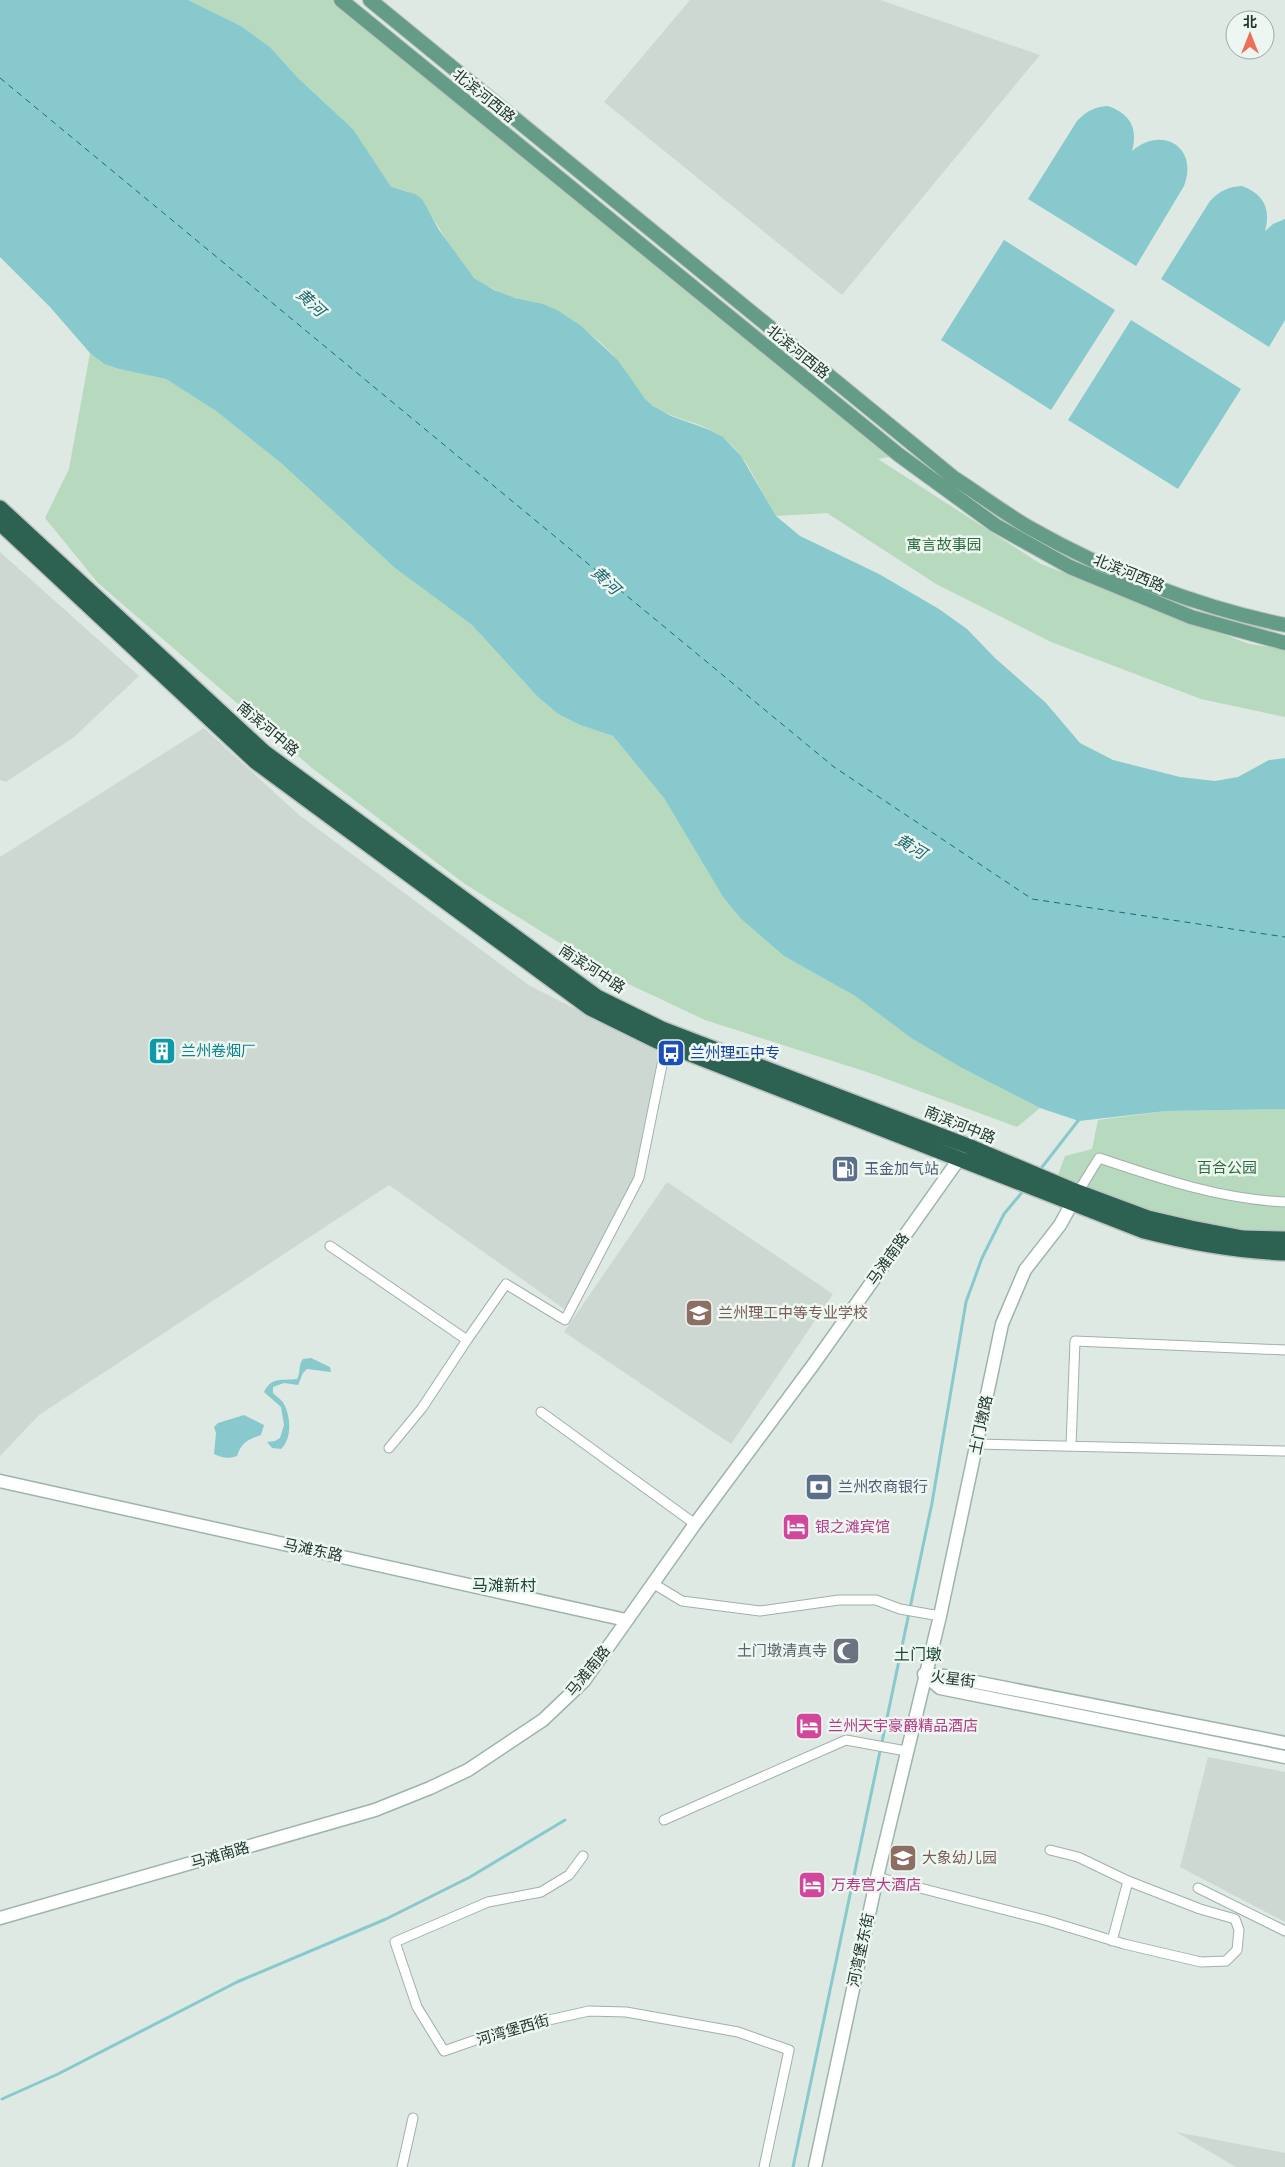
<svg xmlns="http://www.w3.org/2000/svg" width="1285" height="2167" viewBox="0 0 1285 2167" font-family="Roboto,'Noto Sans SC',sans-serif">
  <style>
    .built { fill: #ccd8d1 }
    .green { fill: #b7d9bd }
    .water { fill: #87c9cc }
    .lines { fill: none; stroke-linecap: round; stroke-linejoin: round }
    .stream { stroke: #87c9cc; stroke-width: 3 }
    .ferry { stroke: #1e6a70; stroke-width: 1; stroke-dasharray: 6 5; stroke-linecap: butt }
    .street-casing { stroke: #a1b0a9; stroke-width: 11 }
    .secondary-casing { stroke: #9db4a9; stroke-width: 15 }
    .primary-casing { stroke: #bcc3c1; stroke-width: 16 }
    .highway-casing { stroke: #bcc3c1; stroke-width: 18 }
    .street { stroke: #fff; stroke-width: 9 }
    .secondary { stroke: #fff; stroke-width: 12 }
    .primary { stroke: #649c88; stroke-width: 14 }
    .highway { stroke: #2d6252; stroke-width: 15 }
    .labels { text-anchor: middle; stroke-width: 5; stroke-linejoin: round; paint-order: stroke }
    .street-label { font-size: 15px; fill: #20372f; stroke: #eef6f1 }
    .park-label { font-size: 15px; fill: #2c6c3e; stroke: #eef6f1 }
    .culture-label { font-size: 15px; fill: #0d838f; stroke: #eef6f1; text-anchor: start }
    .transit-label { font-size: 15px; fill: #164399; stroke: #eef6f1; text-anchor: start }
    .service-label { font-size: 15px; fill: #4e5e75; stroke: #eef6f1; text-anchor: start }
    .education-label { font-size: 15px; fill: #785e54; stroke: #eef6f1; text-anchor: start }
    .hotel-label { font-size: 15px; fill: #b23c85; stroke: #eef6f1; text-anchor: start }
    .worship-label { font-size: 15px; fill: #5b616d; stroke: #eef6f1; text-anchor: end }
    .water-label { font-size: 16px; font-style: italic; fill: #1e6a70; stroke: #eef6f1 }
    .neighbourhood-label { font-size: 16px; fill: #1d4839; stroke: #eef6f1 }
  </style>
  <rect width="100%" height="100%" fill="#dee9e3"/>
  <!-- built -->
  <path class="built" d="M690 0H880L1040 55 842 295 604 102Z
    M0 552 139 676 74 737 6 782 0 780Z
    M204 728 299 815 530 986 663 1053 638 1174 567 1311 389 1185 39 1415 0 1456V857Z
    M667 1182 833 1294 731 1444 564 1332Z
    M1208 1757 1285 1772V1922L1180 1867Z
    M1176 2132 1285 2153V2167H1236Z"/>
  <!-- green -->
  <path class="green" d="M188 0H341L899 455 878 459 1041 564 1249 644 1285 649V717L1201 699 1051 642 936 584 827 513 776 516C757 486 745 447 711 430 689 419 664 417 646 400 634 389 628 372 618 360 602 342 580 325 559 312 546 303 531 302 516 298 502 294 488 287 476 279 451 261 432 200 406 191 401 189 396 190 391 188L353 129 298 78 270 47 241 26Z
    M90 353 104 364 119 369 166 379 216 411 281 463 395 568 472 625 537 696 558 714 580 725 613 736 664 798 723 897 741 919 784 956 855 996 911 1038 960 1067 1040 1108 1017 1127 873 1074 705 1020 618 979 465 884 312 768 98 583 45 518 69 469Z
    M1285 1109V1231L1226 1228 1140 1208 1058 1175 1065 1156 1092 1149 1098 1120 1166 1111Z"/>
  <!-- water -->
  <path class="water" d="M0 0H188L241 26 270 47 298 78 353 129 391 187 415 194 422 199 439 230 474 278 494 290 515 298 543 304 557 310 581 326 618 360 645 399 653 406 671 416 710 430 723 437 741 456 776 516 800 536 879 574 939 609 967 629 995 658 1046 703 1080 743 1113 760 1180 777 1215 781 1238 777 1269 760 1285 758V1109L1166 1111 1079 1121 1040 1108 960 1067 911 1038 855 996 784 956 741 919 723 897 664 798 613 736 580 725 558 714 537 696 472 625 395 568 281 463 216 411 166 379 119 369 104 364 90 353 50 307 0 257Z
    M1108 106C1131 114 1138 129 1132 151 1162 125 1199 147 1184 186L1136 266 1028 199 1077 121C1087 111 1094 107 1108 106Z
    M1242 186C1264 194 1271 209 1265 231L1273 224 1285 219V320L1269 347 1161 279 1210 201C1220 191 1227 187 1242 186Z
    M1004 240 1115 310 1051 410 941 340Z
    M1131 320 1241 389 1178 489 1068 420Z
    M311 1358 330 1367 331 1372 307 1369 303 1373 298 1385 284 1383 273 1387V1393C276 1396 282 1400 284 1404 291 1417 292 1439 281 1449L272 1448 267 1442 275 1441 280 1438 284 1425 281 1407 264 1392C272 1376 282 1381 297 1379 301 1372 298 1365 303 1359Z
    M244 1415 264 1425 261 1435C248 1439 241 1443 237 1456 229 1459 222 1458 214 1454L216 1433 214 1427 218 1423Z"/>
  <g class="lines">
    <!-- stream -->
    <path class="stream" d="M1039 1171 1081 1117
      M2 2099 58 2074 237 1982 386 1919 470 1877 565 1820
      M793 2167 932 1503 966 1302 982 1258 1004 1214 1024 1190"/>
    <!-- ferry -->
    <path class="ferry" d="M0 78 834 767 1032 899 1285 937"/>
    <!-- street casing -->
    <g class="street-casing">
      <path id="street" d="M1078 1192 1099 1158C1161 1179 1220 1199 1285 1202
        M330 1246 467 1340 422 1408 389 1448
        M467 1340 506 1284 565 1320 639 1178 666 1045
        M541 1412 695 1524
        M976 1444 1285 1451
        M1071 1446 1075 1341 1285 1350
        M654 1584 682 1601 760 1611 839 1600H876L900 1609 940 1616
        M664 1820 846 1740 906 1751
        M583 1856 569 1875 541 1892 488 1902 395 1942 417 2007 444 2051 504 2030 589 2011 626 2012 738 2032 789 2050 764 2167
        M877 1877 1045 1920 1124 1944 1201 1962 1226 1961 1237 1950 1239 1930 1235 1919 1200 1909 1128 1881 1078 1857 1050 1850
        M1198 1888 1285 1931
        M1112 1941 1128 1881
        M402 2167 413 2118"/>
    </g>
    <!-- secondary casing -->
    <g class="secondary-casing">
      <path id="secondary" d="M0 1481 626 1620
        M924 1674 940 1688 1285 1757
        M924 1674 945 1676 1285 1743
        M0 1918 375 1810 430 1788 468 1770 543 1720 584 1681 695 1524 813 1365 964 1152
        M815 2167 877 1877 940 1616 1002 1324 1025 1270 1060 1225 1076 1196"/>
    </g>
    <!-- primary casing -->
    <g class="primary-casing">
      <path id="primary" d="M341 0 899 455 995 525 1070 567 1191 617 1285 643
        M370 0 954 478C979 494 1004 513 1030 528 1107 572 1198 607 1285 625"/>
    </g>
    <!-- highway casing -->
    <g class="highway-casing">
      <path id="highway" d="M0 508 264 752 597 997 662 1029 968 1146 1070 1189 1148 1218 1191 1228 1243 1238 1285 1239
        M0 523 256 762 590 1008 657 1041 1144 1231C1191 1243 1237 1251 1285 1253"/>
    </g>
    <!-- street -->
    <use href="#street" class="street"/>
    <!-- secondary -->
    <use href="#secondary" class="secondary"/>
    <!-- primary -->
    <use href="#primary" class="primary"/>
    <!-- highway -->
    <use href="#highway" class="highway"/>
  </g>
  <!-- icons -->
  <defs>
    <g id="building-square" transform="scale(1.4375)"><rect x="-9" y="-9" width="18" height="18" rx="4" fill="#0f9aa8" stroke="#eef6f1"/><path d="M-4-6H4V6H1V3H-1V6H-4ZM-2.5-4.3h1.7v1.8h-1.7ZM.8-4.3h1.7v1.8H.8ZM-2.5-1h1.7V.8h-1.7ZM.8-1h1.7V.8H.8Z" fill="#fff"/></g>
    <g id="bus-square" transform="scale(1.4375)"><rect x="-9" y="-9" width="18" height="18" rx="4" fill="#1a4fb4" stroke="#eef6f1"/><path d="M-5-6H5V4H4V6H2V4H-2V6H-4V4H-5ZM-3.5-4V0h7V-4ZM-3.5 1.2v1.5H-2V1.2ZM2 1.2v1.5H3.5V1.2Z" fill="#fff"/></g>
    <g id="fuel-square" transform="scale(1.4375)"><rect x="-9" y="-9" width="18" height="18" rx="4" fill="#5c6f8a" stroke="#eef6f1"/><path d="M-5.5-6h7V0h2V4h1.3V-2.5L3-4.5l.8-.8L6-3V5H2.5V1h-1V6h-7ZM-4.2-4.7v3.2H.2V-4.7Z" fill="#fff"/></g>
    <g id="university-square" transform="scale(1.4375)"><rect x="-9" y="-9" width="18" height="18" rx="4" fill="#8d6e63" stroke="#eef6f1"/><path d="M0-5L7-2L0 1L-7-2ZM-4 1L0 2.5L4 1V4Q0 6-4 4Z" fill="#fff"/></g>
    <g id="bank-square" transform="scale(1.4375)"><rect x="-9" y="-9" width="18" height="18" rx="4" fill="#5c6f8a" stroke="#eef6f1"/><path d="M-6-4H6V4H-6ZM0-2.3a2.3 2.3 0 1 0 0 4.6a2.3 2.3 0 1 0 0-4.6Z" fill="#fff"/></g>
    <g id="hotel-square" transform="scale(1.4375)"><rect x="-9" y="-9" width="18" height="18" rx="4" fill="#d1479c" stroke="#eef6f1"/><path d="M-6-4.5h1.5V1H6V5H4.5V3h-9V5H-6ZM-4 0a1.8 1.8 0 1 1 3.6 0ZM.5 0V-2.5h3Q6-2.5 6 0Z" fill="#fff"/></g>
    <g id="mosque-square" transform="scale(1.4375)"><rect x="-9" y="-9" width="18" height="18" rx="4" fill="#6b7280" stroke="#eef6f1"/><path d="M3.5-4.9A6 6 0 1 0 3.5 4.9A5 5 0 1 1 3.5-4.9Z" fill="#fff"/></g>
    <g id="school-square" transform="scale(1.4375)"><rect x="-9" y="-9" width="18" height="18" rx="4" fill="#8d6e63" stroke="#eef6f1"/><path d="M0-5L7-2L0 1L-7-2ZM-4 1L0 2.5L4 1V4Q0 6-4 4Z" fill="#fff"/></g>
  </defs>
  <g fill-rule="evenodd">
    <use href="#building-square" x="162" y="1051"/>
    <use href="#bus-square" x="671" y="1053"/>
    <use href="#fuel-square" x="845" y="1169"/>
    <use href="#university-square" x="699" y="1313"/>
    <use href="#bank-square" x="819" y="1487"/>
    <use href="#hotel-square" x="796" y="1527"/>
    <use href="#mosque-square" x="846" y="1651"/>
    <use href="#hotel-square" x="809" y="1726"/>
    <use href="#school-square" x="903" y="1858"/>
    <use href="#hotel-square" x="812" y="1885"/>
  </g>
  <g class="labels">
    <!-- street labels -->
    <g class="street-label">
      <text transform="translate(484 96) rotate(39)" y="5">北滨河西路</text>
      <text transform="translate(798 352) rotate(39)" y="5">北滨河西路</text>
      <text transform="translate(1129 573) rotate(22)" y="5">北滨河西路</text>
      <text transform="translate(268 729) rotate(40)" y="5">南滨河中路</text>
      <text transform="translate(592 969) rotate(33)" y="5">南滨河中路</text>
      <text transform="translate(960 1125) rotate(22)" y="5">南滨河中路</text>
      <text transform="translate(888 1259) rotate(-54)" y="5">马滩南路</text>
      <text transform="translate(981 1425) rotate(-78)" y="5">土门墩路</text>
      <text transform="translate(313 1550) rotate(12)" y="5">马滩东路</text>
      <text transform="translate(588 1671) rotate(-51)" y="5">马滩南路</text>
      <text transform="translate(953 1679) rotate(7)" y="5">火星街</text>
      <text transform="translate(220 1855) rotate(-16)" y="5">马滩南路</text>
      <text transform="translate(861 1950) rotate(-78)" y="5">河湾堡东街</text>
      <text transform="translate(513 2030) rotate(-16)" y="5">河湾堡西街</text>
    </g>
    <!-- park labels -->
    <g class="park-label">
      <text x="944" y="550">寓言故事园</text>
      <text x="1227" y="1173">百合公园</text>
    </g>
    <!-- culture labels -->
    <g class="culture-label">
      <text x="181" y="1056">兰州卷烟厂</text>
    </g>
    <!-- transit labels -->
    <g class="transit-label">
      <text x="690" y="1058">兰州理工中专</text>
    </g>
    <!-- service labels -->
    <g class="service-label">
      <text x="864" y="1174">玉金加气站</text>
      <text x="838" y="1492">兰州农商银行</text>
    </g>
    <!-- education labels -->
    <g class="education-label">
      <text x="718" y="1318">兰州理工中等专业学校</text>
      <text x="922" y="1863">大象幼儿园</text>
    </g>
    <!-- hotel labels -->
    <g class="hotel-label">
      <text x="815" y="1532">银之滩宾馆</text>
      <text x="828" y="1731">兰州天宇豪爵精品酒店</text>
      <text x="831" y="1890">万寿宫大酒店</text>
    </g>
    <!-- worship labels -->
    <g class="worship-label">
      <text x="827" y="1656">土门墩清真寺</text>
    </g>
    <!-- water labels -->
    <g class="water-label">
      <text transform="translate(311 302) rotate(43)" y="6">黄河</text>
      <text transform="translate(606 580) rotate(43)" y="6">黄河</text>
      <text transform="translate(911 846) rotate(31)" y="6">黄河</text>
    </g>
    <!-- neighbourhood labels -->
    <g class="neighbourhood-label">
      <text x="504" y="1591">马滩新村</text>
      <text x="918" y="1660">土门墩</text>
    </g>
  </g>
  <!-- north arrow -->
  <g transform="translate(1250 35)"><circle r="24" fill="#eef6f1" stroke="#9caaa3"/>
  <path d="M0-4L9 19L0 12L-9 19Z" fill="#eb6e59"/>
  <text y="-8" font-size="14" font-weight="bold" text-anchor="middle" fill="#20372f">北</text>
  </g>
</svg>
